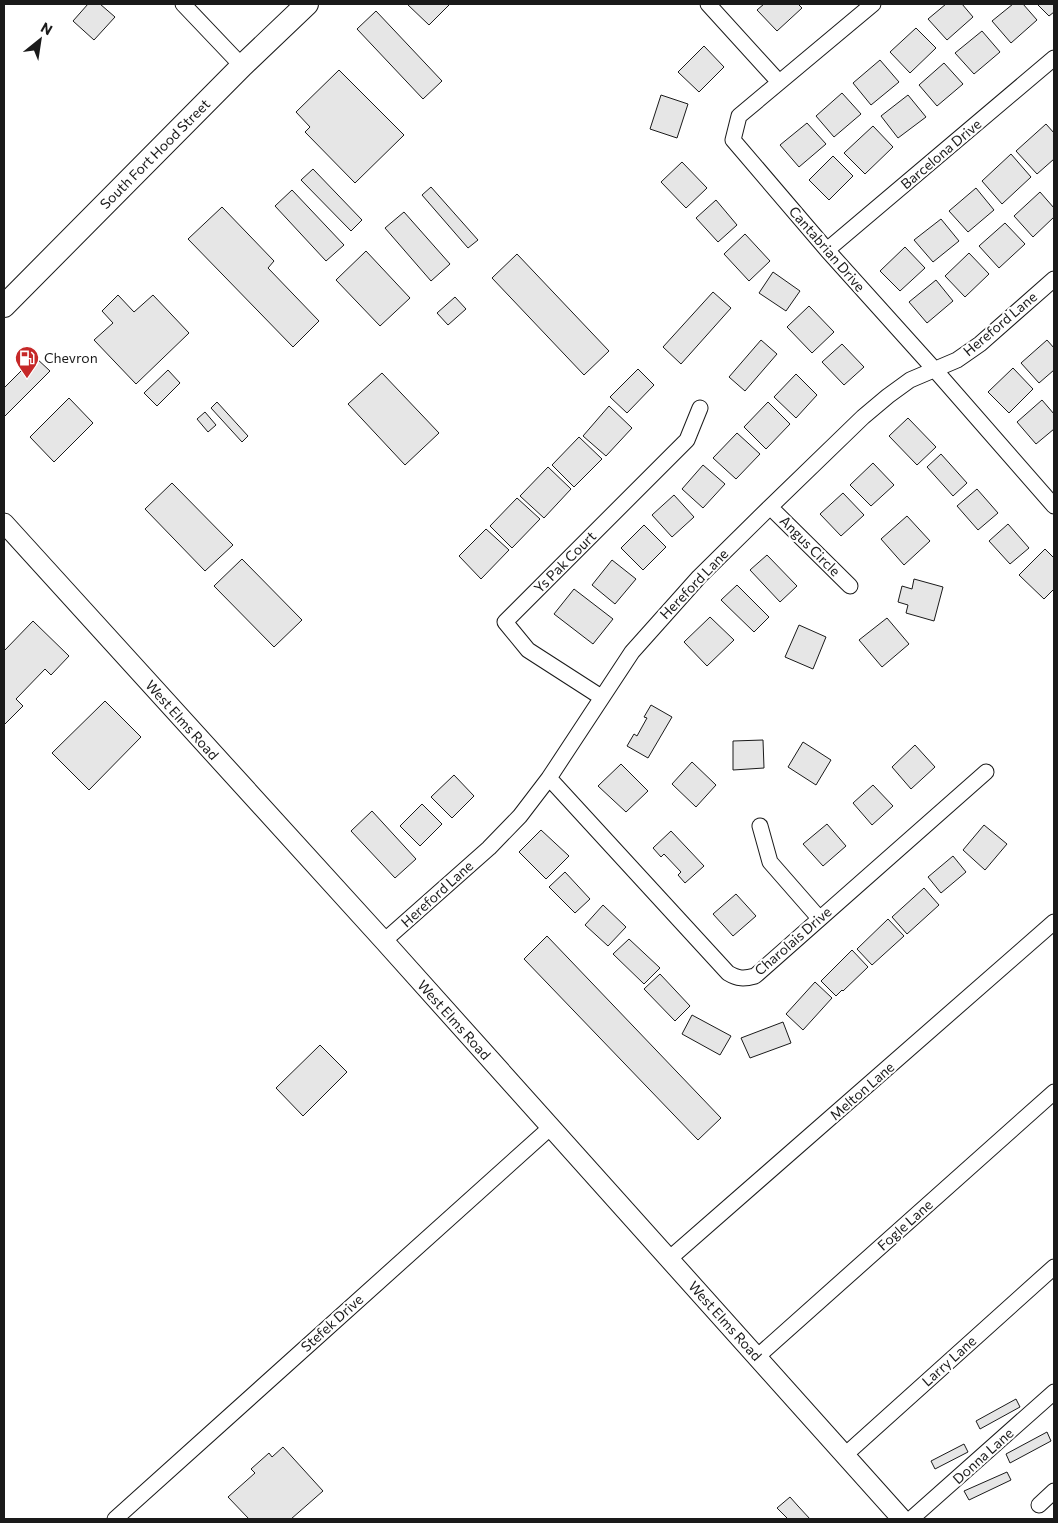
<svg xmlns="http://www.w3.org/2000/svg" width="1058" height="1523" viewBox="0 0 1058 1523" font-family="Commissioner,sans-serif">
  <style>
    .building { fill: #e6e6e6; stroke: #1a1a1a }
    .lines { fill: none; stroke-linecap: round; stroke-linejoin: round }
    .minor-casing { stroke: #1a1a1a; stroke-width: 17 }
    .major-casing { stroke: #1a1a1a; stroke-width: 21 }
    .highway-casing { stroke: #1a1a1a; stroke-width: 24 }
    .minor { stroke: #fff; stroke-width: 15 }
    .major { stroke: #fff; stroke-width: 19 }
    .highway { stroke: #fff; stroke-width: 22 }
    .labels { text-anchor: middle; stroke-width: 4; stroke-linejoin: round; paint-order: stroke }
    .street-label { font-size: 14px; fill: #1a1a1a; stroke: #fff }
    .poi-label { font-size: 14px; fill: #1a1a1a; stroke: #fff; text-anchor: start }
  </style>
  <rect width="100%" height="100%" fill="#fff"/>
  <!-- building -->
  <path class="building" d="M88 4H100L115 17 94 40 73 21Z
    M407 4H450L429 25Z
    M764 4H798L802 8 777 31 757 10Z
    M946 4H962L973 17 947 40 928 19Z
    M1013 4H1023L1037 20 1011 43 992 21Z
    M1037 4H1054V12L1049 16Z
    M376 11 442 81 423 99 357 29Z
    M916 28 936 48 910 73 890 52Z
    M982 31 1000 52 974 74 955 53Z
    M704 46 724 67 699 92 678 72Z
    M880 60 899 82 871 105 853 83Z
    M944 63 963 84 937 106 919 85Z
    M339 70 404 135 355 183 305 132 310 127 296 112Z
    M842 93 861 114 834 137 816 116Z
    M661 95 688 104 677 138 650 129Z
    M908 95 926 117 898 138 881 116Z
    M807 123 826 144 799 167 780 145Z
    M1046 124 1054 133V159L1037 174 1016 151Z
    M873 126 893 147 865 174 844 153Z
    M1011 154 1031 177 1002 204 982 181Z
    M833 156 853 176 829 200 809 180Z
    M682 162 707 188 686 208 661 182Z
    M313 169 362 220 351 231 301 180Z
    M431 187 478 240 468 248 422 195Z
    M976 188 994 210 968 232 949 211Z
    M292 190 344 245 326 261 275 206Z
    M1040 192 1054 208V217L1033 237 1014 216Z
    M716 200 737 225 718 242 696 218Z
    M222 207 274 261 268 268 319 321 293 347 188 239Z
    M404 212 450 264 431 281 385 228Z
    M941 219 959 241 933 262 914 240Z
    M1005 223 1025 244 999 268 979 246Z
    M745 234 770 261 749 281 724 254Z
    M905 247 925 268 900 291 880 271Z
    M366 251 410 298 380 326 336 280Z
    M969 253 989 274 965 297 945 276Z
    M517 254 609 351 584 375 492 278Z
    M773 272 800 291 786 311 759 293Z
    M936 280 953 301 927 323 909 302Z
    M713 292 731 308 681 364 663 347Z
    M118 295 134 312 153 295 189 333 136 384 94 340 113 323 102 311Z
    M455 297 466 309 448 325 437 313Z
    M809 306 834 332 812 353 787 327Z
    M761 340 777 354 745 391 729 377Z
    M1047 340 1054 348V370L1039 383 1021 363Z
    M842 344 864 367 844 385 822 362Z
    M35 357 50 371 4 417V388Z
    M1013 368 1033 389 1009 413 988 392Z
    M638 369 654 385 627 413 610 397Z
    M168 370 180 383 157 406 144 393Z
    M382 373 439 433 405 465 348 404Z
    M796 374 817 395 796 418 774 397Z
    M69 398 93 423 54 462 30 437Z
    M1042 400 1054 414V429L1036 444 1017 422Z
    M217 402 248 436 242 442 211 408Z
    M768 402 790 424 766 449 744 427Z
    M609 406 632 428 606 456 583 436Z
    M205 412 216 425 208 432 197 419Z
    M908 418 936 447 917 465 889 436Z
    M737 433 760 454 736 479 713 458Z
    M579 437 602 459 574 487 552 465Z
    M941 454 967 483 953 496 927 467Z
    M873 463 894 485 871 506 850 485Z
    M703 465 725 484 703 508 682 489Z
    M548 467 571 489 544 518 520 496Z
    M172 483 233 545 205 571 145 509Z
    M977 489 998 513 978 530 957 506Z
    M843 493 864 515 841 536 820 514Z
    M674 495 694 517 672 537 652 515Z
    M517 498 540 519 512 548 490 526Z
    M907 516 930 541 904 565 881 539Z
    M1008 524 1029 548 1010 564 989 541Z
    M644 525 666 547 643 570 621 548Z
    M486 529 509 550 481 579 459 556Z
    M1045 549 1054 558V589L1044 599 1019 575Z
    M767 555 797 586 780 602 750 570Z
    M242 559 302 620 274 647 214 586Z
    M612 560 636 579 615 604 592 585Z
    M914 579 943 587 934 621 906 613 908 605 898 602 902 586 912 589Z
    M737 585 769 617 754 632 721 600Z
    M574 589 613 619 593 644 554 614Z
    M710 617 734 640 707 666 684 642Z
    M887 618 909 644 882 667 859 640Z
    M33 621 69 656 51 675 45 669 16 699 23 706 4 725V651Z
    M799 625 826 637 813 669 785 657Z
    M105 701 141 737 89 790 52 753Z
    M651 705 672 717 648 758 627 746 634 734 637 736 647 718 644 717Z
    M763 740 764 768 733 770V741Z
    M803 742 831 760 816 785 788 767Z
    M915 745 935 767 911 789 892 767Z
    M692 762 716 785 696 807 672 784Z
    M621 764 648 791 626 812 598 786Z
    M454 775 474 796 452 818 431 797Z
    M873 785 893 806 872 825 853 803Z
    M422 804 442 824 420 846 400 826Z
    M372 811 416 859 395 878 351 831Z
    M827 824 846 846 823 866 803 844Z
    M984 825 1007 844 985 870 963 850Z
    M541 830 569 856 546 879 519 852Z
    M671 831 704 866 685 883 678 875 681 872 664 854 661 857 653 848Z
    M953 856 966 872 941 893 928 877Z
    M565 872 590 899 575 913 549 887Z
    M924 888 939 905 907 934 892 917Z
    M736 894 756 916 733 936 713 914Z
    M603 905 626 927 608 946 585 925Z
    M888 919 904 936 872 965 857 949Z
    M547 936 721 1118 698 1140 524 959Z
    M629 939 660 968 644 984 613 954Z
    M852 950 868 967 843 991 842 990 836 996 821 981Z
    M660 974 690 1006 675 1021 644 989Z
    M815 982 832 998 803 1030 786 1014Z
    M692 1015 731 1036 720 1055 682 1034Z
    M783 1022 791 1043 750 1058 741 1038Z
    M320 1045 347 1072 303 1116 276 1088Z
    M1016 1399 1020 1407 980 1429 976 1421Z
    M1047 1432 1051 1441 1010 1463 1006 1454Z
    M964 1444 968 1452 935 1469 931 1461Z
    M283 1447 323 1491 291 1519H249L228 1497 255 1473 251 1469 269 1453 272 1457Z
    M1007 1472 1011 1480 969 1500 964 1491Z
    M790 1497 798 1506 810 1519H788L777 1508Z"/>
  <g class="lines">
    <!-- minor casing -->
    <g class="minor-casing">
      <path id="minor" d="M183 4 242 66
        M708 4 779 82
        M873 4 739 116 733 140 827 250 935 370 1054 506
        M827 250 1054 58
        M770 507 850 586
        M601 697 528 650 505 622 687 440 700 408
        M549 778 728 973C738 979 744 979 755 976L986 772
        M760 826 770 862 819 918
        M384 941 489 848 520 816 549 778 632 652 699 577 770 507 863 417 888 396 910 380 957 360 980 344 1054 279
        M669 1259 1054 922
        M757 1357 1054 1092
        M845 1455 1054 1267
        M1039 1505 1054 1491
        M115 1519 551 1127
        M911 1519 1054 1392"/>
    </g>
    <!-- major casing -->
    <g class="major-casing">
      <path id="major" d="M4 523 384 941 902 1519"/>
    </g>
    <!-- highway casing -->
    <g class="highway-casing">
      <path id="highway" d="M4 306 242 66 307 4"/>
    </g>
    <!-- minor -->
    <use href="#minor" class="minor"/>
    <!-- major -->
    <use href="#major" class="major"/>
    <!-- highway -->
    <use href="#highway" class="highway"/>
  </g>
  <!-- icons -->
  <defs>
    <g id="fuel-pin" transform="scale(1.25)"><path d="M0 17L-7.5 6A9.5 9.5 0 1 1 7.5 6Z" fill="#c62828" stroke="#fff"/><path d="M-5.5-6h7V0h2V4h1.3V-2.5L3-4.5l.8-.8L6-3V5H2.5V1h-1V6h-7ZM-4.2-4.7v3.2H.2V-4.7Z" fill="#fff"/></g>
  </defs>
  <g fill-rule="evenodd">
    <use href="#fuel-pin" x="27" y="358"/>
  </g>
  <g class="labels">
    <!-- street labels -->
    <g class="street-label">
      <text transform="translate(155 154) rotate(-45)" y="5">South Fort Hood Street</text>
      <text transform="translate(941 154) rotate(-40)" y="5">Barcelona Drive</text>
      <text transform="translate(827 249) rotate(49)" y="5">Cantabrian Drive</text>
      <text transform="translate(1000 324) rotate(-40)" y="5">Hereford Lane</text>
      <text transform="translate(810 546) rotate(45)" y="5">Angus Circle</text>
      <text transform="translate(565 562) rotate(-45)" y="5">Ys Pak Court</text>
      <text transform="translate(694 584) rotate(-46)" y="5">Hereford Lane</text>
      <text transform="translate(182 720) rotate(48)" y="5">West Elms Road</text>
      <text transform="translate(437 894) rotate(-42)" y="5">Hereford Lane</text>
      <text transform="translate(793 941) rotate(-41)" y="5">Charolais Drive</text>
      <text transform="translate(454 1020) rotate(48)" y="5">West Elms Road</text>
      <text transform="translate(862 1091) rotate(-41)" y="5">Melton Lane</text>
      <text transform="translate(905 1225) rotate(-42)" y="5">Fogle Lane</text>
      <text transform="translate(725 1321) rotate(48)" y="5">West Elms Road</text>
      <text transform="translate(332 1323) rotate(-42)" y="5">Stefek Drive</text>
      <text transform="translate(949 1361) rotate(-42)" y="5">Larry Lane</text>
      <text transform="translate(983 1456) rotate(-42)" y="5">Donna Lane</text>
    </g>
    <!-- poi labels -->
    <g class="poi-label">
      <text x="44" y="363">Chevron</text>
    </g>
  </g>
  <!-- border -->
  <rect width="1058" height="1523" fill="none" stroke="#1a1a1a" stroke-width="10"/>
  <!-- north arrow -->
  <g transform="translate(40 40) rotate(30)" stroke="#ffffff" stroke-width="4" paint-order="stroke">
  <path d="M0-4L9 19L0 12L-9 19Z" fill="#1a1a1a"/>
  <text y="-8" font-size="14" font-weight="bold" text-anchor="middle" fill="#1a1a1a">N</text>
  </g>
</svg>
